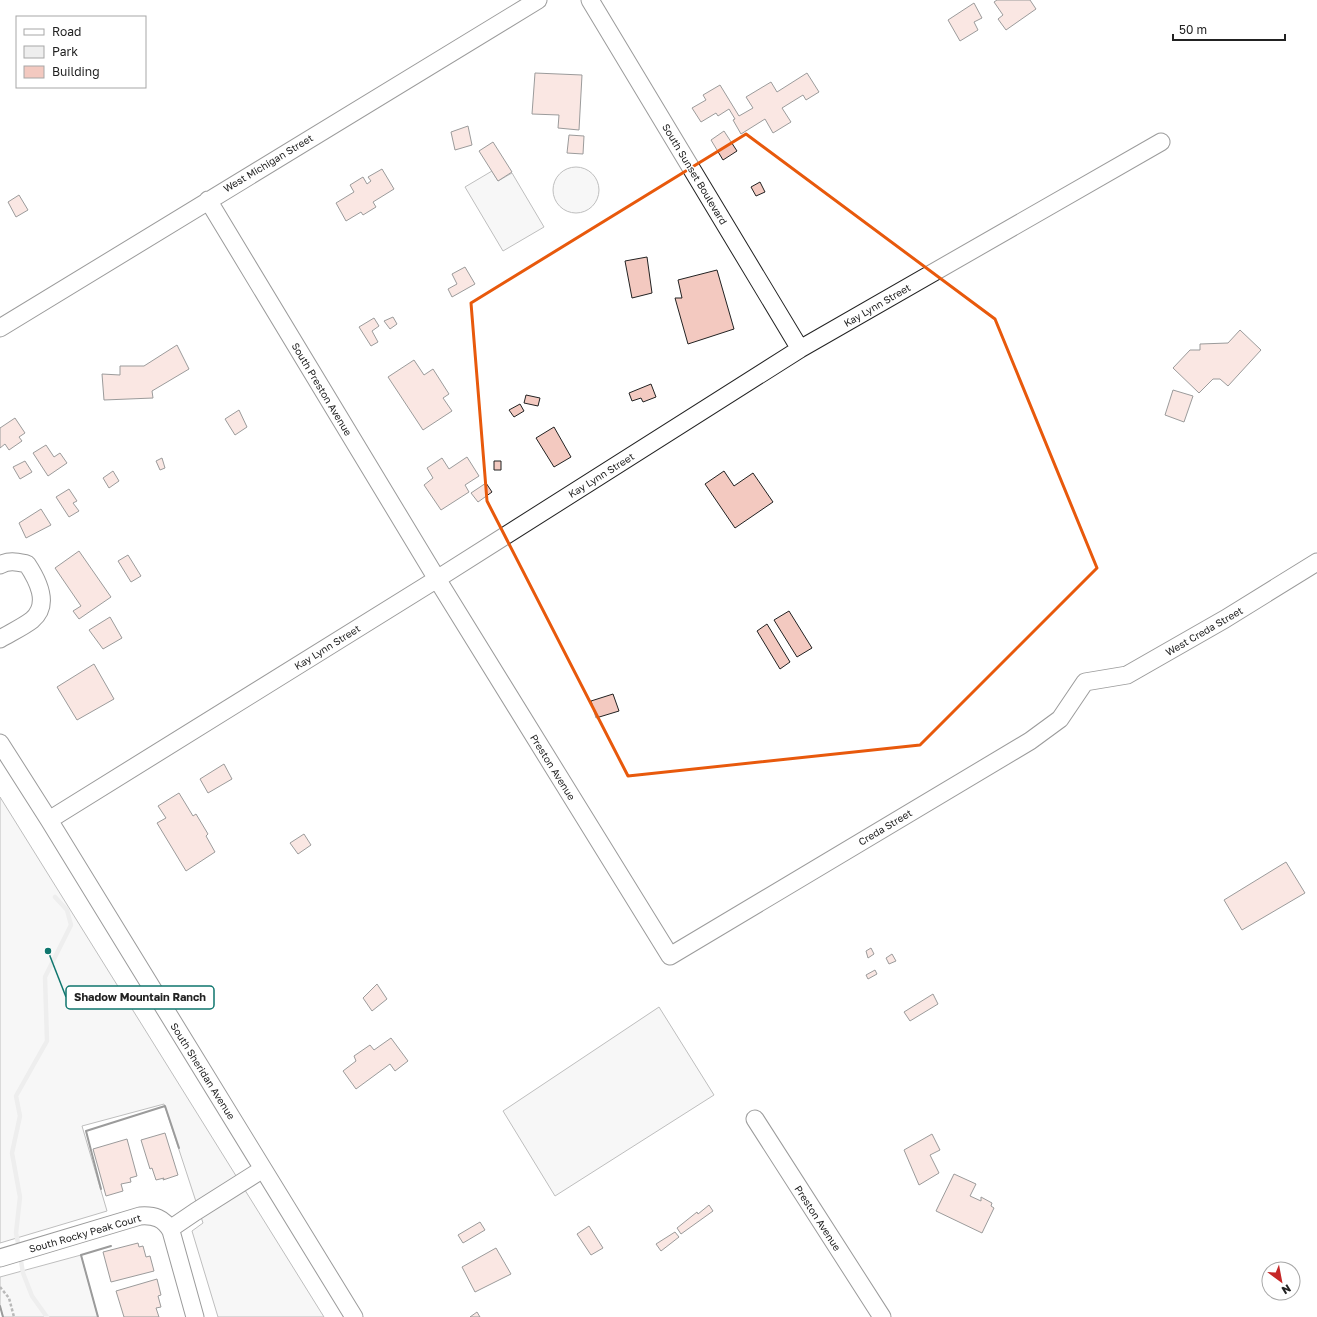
<svg xmlns="http://www.w3.org/2000/svg" width="1317" height="1317" viewBox="0 0 1317 1317" font-family="'Golos Text',sans-serif">
  <style>
    .green { fill: #eee; stroke: #6f6f6f }
    .lines { fill: none; stroke-linecap: round; stroke-linejoin: round }
    .stream { stroke: #d9d9d9; stroke-width: 4.5 }
    .building { fill: #f3c9c0; stroke: #222 }
    .minor-casing { stroke: #222; stroke-width: 19 }
    .path { stroke: #646464; stroke-width: 2.5; stroke-dasharray: 3 2; stroke-linecap: butt }
    .minor { stroke: #fff; stroke-width: 17 }
    .wall { stroke: #222; stroke-width: 2 }
    .marked { fill: none; stroke: #e8590c; stroke-width: 3; stroke-linejoin: round }
    .labels { text-anchor: middle; stroke-width: 3; stroke-linejoin: round; paint-order: stroke }
    .street-label { font-size: 10px; fill: #222; stroke: #fff }
    .leader { fill: none; stroke: #0f766e; stroke-width: 1.5 }
    .callout-dot { fill: #0f766e; stroke: #fff; stroke-width: 1.5 }
    .callout { fill: #fff; stroke: #0f766e; stroke-width: 1.5 }
    .callout-label { font-size: 11px; text-anchor: middle; font-weight: bold; fill: #222 }
  </style>
  <rect width="100%" height="100%" fill="#fff"/>
  <!-- green -->
  <path class="green" d="M553 190a23 23 0 1 1 46 0a23 23 0 1 1-46 0Z
    M492 171 498 181 512 173 544 227 503 251 465 187Z
    M0 797 324 1317H218L192 1231 203 1223 164 1104 82 1126 107 1211 0 1243Z
    M659 1007 714 1095 555 1196 503 1111Z
    M81 1255 98 1317H3L0 1306V1277Z"/>
  <g class="lines">
    <!-- stream -->
    <path class="stream" d="M19 1248 16 1233 20 1197 12 1153 20 1116 16 1096 47 1041 45 977 71 925 67 910 55 897
      M20 1255 23 1273 32 1296 47 1317"/>
  </g>
  <!-- building -->
  <path class="building" d="M997 0H1030L1036 9 1006 30 998 19 1003 15 994 2Z
    M974 3 982 18 974 22 978 30 960 41 948 20Z
    M535 73 582 75 579 130 558 128 559 115 532 114Z
    M807 73 819 92 806 100 803 95 782 108 791 122 773 133 765 119 741 134 733 120 735 119 729 109 718 116 716 113 701 122 692 108 706 100 703 95 720 85 739 116 753 108 746 97 771 82 777 92Z
    M468 126 472 145 455 150 451 132Z
    M724 131 737 151 723 160 711 140Z
    M569 135 584 136 583 154 567 153Z
    M493 142 512 172 498 181 479 151Z
    M382 169 394 189 373 202 376 207 363 215 361 212 346 221 336 203 354 192 350 185 363 177 367 184 371 181 368 177Z
    M760 182 765 192 756 196 751 187Z
    M19 195 28 210 16 217 8 202Z
    M647 257 652 293 632 298 625 261Z
    M465 267 475 284 452 297 448 289 457 284 452 274Z
    M717 270 734 329 688 344 675 298H682L678 280Z
    M393 317 397 324 390 329 384 321Z
    M374 318 379 326 372 331 378 342 371 346 359 327Z
    M1240 330 1261 350 1228 386 1220 379H1213L1199 393 1173 368 1190 350H1200V344L1228 343Z
    M177 345 189 369 152 391 153 398 104 400 102 374 120 375V366H144Z
    M414 360 424 375 433 369 449 394 443 398 452 411 423 430 388 377Z
    M651 384 656 397 643 402 641 398 632 401 629 393Z
    M1173 390 1193 396 1184 422 1165 415Z
    M526 395 540 398 538 406 524 403Z
    M520 404 524 411 514 417 509 410Z
    M239 410 247 427 235 435 225 419Z
    M15 418 25 433 19 437 22 441 9 450 5 444 0 448V428Z
    M554 427 571 457 554 467 536 438Z
    M46 445 54 457 60 453 67 463 48 476 33 453Z
    M467 457 479 476 465 485 469 492 441 510 424 485 433 478 427 468 442 458 449 469Z
    M162 458 165 468 160 470 156 461Z
    M25 461 32 472 20 479 13 467Z
    M494 461H501V470H494Z
    M113 471 119 481 109 488 103 478Z
    M724 471 734 486 753 473 773 502 735 528 705 484Z
    M486 483 492 492 478 502 471 493Z
    M69 489 77 501 73 503 79 511 69 517 56 497Z
    M41 509 51 525 26 538 19 523Z
    M79 551 111 597 79 619 73 611 81 606 55 568Z
    M128 555 141 576 131 582 118 561Z
    M789 611 812 648 797 657 774 620Z
    M110 617 122 638 103 649 89 630Z
    M767 624 790 662 780 669 757 631Z
    M94 664 114 699 77 720 57 687Z
    M613 694 619 711 596 718 591 701Z
    M224 764 232 779 208 793 200 779Z
    M179 793 193 816 196 814 208 834 206 836 215 852 186 871 157 823 166 818 158 806Z
    M304 834 311 845 298 854 290 843Z
    M1286 862 1305 893 1242 930 1224 900Z
    M871 948 874 954 868 958 866 951Z
    M892 954 896 961 889 964 886 958Z
    M875 970 877 974 868 979 866 975Z
    M377 984 387 999 372 1011 363 998Z
    M933 994 938 1004 910 1021 904 1012Z
    M391 1038 408 1061 395 1071 390 1064 356 1089 343 1071 356 1061 354 1056 370 1045 374 1050Z
    M165 1133 178 1175 163 1180 164 1178 156 1180 152 1168 150 1169 141 1140Z
    M932 1134 940 1150 930 1155 939 1173 919 1185 904 1150Z
    M127 1139 137 1176 130 1178 131 1182 121 1184 123 1191 106 1196 93 1149Z
    M954 1174 976 1184 970 1196 981 1201V1197L992 1203 991 1206 994 1208 982 1233 936 1211Z
    M709 1205 713 1211 681 1234 677 1228 697 1212 698 1214Z
    M480 1222 485 1230 463 1243 458 1235Z
    M589 1226 603 1248 591 1255 577 1234Z
    M675 1232 679 1237 661 1251 656 1244Z
    M138 1243 139 1247 143 1246 146 1257 150 1256 154 1271 111 1282 103 1252Z
    M496 1248 511 1274 475 1292 462 1267Z
    M157 1279 161 1295 158 1296 161 1307 156 1308 159 1317H124L116 1291Z
    M477 1312 480 1317H470Z"/>
  <g class="lines">
    <!-- minor casing -->
    <g class="minor-casing">
      <path id="minor" d="M590 0 800 349
        M208 200 437 579 670 956 1030 741 1060 719 1085 682 1127 675 1225 619 1317 562
        M0 328 538 0
        M0 565C9 560 17 562 27 564 37 579 51 604 32 620 23 627 10 633 0 639
        M0 743 49 820 354 1317
        M49 820 437 579 800 349 1161 142
        M755 1119 882 1317
        M170 1229 195 1212 263 1169
        M0 1258 140 1216C154 1215 164 1218 171 1231L195 1317"/>
    </g>
    <!-- path -->
    <path class="path" d="M0 1287 9 1298 14 1317"/>
    <!-- minor -->
    <use href="#minor" class="minor"/>
    <!-- wall -->
    <path class="wall" d="M101 1189 86 1131 165 1106 179 1148
      M0 1306 3 1317
      M98 1317 81 1255 111 1246"/>
  </g>
  <!-- marked area -->
  <path d="M0 0H1317V1317H0ZM746 134 995 319 1097 568 920 745 628 776 487 501 471 303Z" fill="#fff" fill-opacity=".55" fill-rule="evenodd"/>
  <path class="marked" d="M746 134 995 319 1097 568 920 745 628 776 487 501 471 303Z"/>
  <g class="labels">
    <!-- street labels -->
    <g class="street-label">
      <text transform="translate(268 163) rotate(-31)" y="4">West Michigan Street</text>
      <text transform="translate(695 174) rotate(59)" y="4">South Sunset Boulevard</text>
      <text transform="translate(877 305) rotate(-30)" y="4">Kay Lynn Street</text>
      <text transform="translate(322 389) rotate(59)" y="4">South Preston Avenue</text>
      <text transform="translate(601 475) rotate(-32)" y="4">Kay Lynn Street</text>
      <text transform="translate(1204 631) rotate(-30)" y="4">West Creda Street</text>
      <text transform="translate(327 647) rotate(-32)" y="4">Kay Lynn Street</text>
      <text transform="translate(553 767) rotate(58)" y="4">Preston Avenue</text>
      <text transform="translate(885 827) rotate(-31)" y="4">Creda Street</text>
      <text transform="translate(203 1071) rotate(58)" y="4">South Sheridan Avenue</text>
      <text transform="translate(818 1218) rotate(57)" y="4">Preston Avenue</text>
      <text transform="translate(85 1233) rotate(-16)" y="4">South Rocky Peak Court</text>
    </g>
  </g>
  <!-- callouts -->
  <path class="leader" d="M48 951L66 997"/>
  <circle class="callout-dot" cx="48" cy="951" r="4"/>
  <rect class="callout" x="66" y="986" width="148" height="23" rx="4"/>
  <g class="callout-label">
    <text x="140" y="1001">Shadow Mountain Ranch</text>
  </g>
  <!-- legend -->
  <rect x="16" y="16" width="130" height="72" fill="#ffffff" stroke="#a7a7a7"/>
  <rect x="24" y="29" width="20" height="6" fill="#ffffff" stroke="#a7a7a7"/>
  <text x="52" y="36" font-size="12" fill="#222222">Road</text>
  <rect x="24" y="46" width="20" height="12" fill="#eeeeee" stroke="#a7a7a7"/>
  <text x="52" y="56" font-size="12" fill="#222222">Park</text>
  <rect x="24" y="66" width="20" height="12" fill="#f3c9c0" stroke="#a7a7a7"/>
  <text x="52" y="76" font-size="12" fill="#222222">Building</text>
  <!-- north arrow -->
  <g transform="translate(1281 1281) rotate(148)"><circle r="19" fill="#ffffff" stroke="#a7a7a7"/>
  <path d="M0-3L7 15L0 10L-7 15Z" fill="#c62828"/>
  <text y="-6" font-size="11" font-weight="bold" text-anchor="middle" fill="#222222">N</text>
  </g>
  <!-- scale -->
  <path d="M1173 34v6h112v-6" fill="none" stroke="#222222" stroke-width="2"/>
  <text x="1179" y="34" font-size="12" fill="#222222" stroke="#ffffff" stroke-width="3" paint-order="stroke">50 m</text>
</svg>
